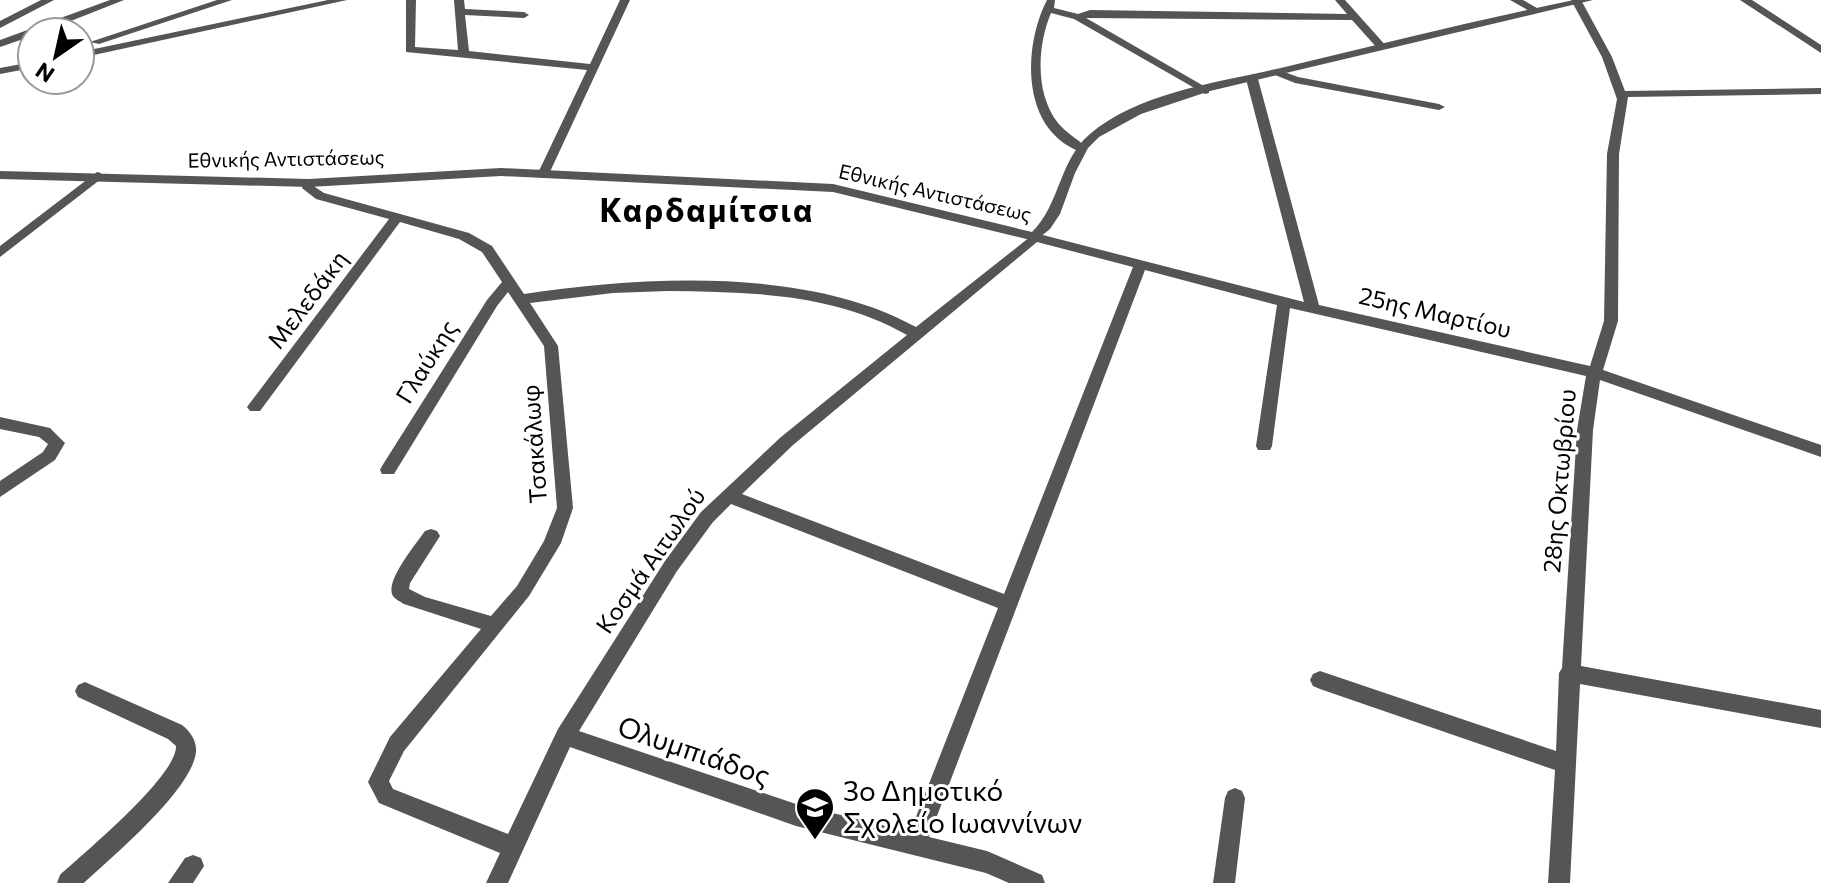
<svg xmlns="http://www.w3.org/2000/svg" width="1821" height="883" viewBox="0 0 1821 883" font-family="Commissioner,sans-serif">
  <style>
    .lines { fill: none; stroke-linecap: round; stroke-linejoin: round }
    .minor { fill: #555; fill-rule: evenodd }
    .tertiary { fill: #555; fill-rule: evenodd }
    .labels { text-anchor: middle; stroke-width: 6; stroke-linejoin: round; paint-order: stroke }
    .far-street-label { font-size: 20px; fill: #000; stroke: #fff }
    .street-label { font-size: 24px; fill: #000; stroke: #fff }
    .near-street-label { font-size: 28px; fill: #000; stroke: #fff }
    .near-poi-label { font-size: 28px; fill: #000; stroke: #fff; text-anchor: start }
    .district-label { font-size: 32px; font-weight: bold; letter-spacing: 2px; fill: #000; stroke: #fff }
  </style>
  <rect width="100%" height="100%" fill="#fff"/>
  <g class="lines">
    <!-- minor -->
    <path class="minor" d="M217 0H232L99 44 90 42Z
      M328 0H347L80 58V52Z
      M406 0H416L415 47 458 50 454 0H464L465 9 524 12 529 15 524 18 465 15 469 51 590 64 620 0H630L548 176H540L538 173 587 70 406 52Z
      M1047 0H1055L1054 8 1078 14 1090 10 1347 14 1335 0H1345L1387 47 1378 49 1352 20 1086 18 1209 89V93L1205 94 1074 19 1051 13C1037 46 1035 94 1058 123 1067 134 1078 139 1087 148L1081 152C1020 130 1023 46 1047 0Z
      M1510 0H1523L1542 11 1533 13Z
      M1571 0H1581L1612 57 1625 91 1821 88V94L1628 97 1619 154 1618 321 1603 370 1821 445V457L1600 380 1593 430 1581 666 1821 710V728L1580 684 1570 883H1548L1555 770 1320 689 1313 686 1310 680 1313 674 1320 671 1556 751 1559 673 1562 668 1577 430 1586 376 1290 308 1272 446 1270 450H1258L1256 446 1277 305 1145 270 929 837 987 851 1042 875 1045 883H1009L986 873 796 826 570 747 508 883H486L500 853 379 803 368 782 390 737 481 629 404 604C402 603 394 598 393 596 384 582 416 544 425 531L431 529 437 531 440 536 410 583 409 589 425 597 491 616 517 586 544 541 557 508 544 346 508 292 497 306 394 474H382L380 470 382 466 487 300 502 282 482 252 459 239 400 222 260 411H250L247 407 250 403 389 219 316 199 302 188 305 180H313L315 187 324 193 469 233 492 246 524 294C643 276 808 267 916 327L1035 233 1304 302 1246 79 1252 76 1258 79 1319 305 1590 366 1604 321 1607 154 1617 99 1602 57ZM1037 242 1133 267 1004 594 742 494 793 445ZM668 291C750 292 834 293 907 335L781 437 701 512 665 561 558 729 508 834 393 789 389 781 404 751 529 596 561 543 573 508 558 346 530 303 613 293ZM731 504 998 608 910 832 796 804 579 731 677 571 713 522Z
      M1740 0H1752L1821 45V53Z
      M32 62V68L0 74V68Z
      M1279 70 1298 77 1439 104 1445 107 1439 110 1295 83 1275 75 1274 73Z
      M97 172 101 173V179L0 257V246Z
      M0 417 50 428 65 443 55 460 0 497V481L43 452 48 444 39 437 0 429Z
      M85 682 182 725C190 731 197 741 196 752 192 790 113 856 84 883H57L60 875C84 853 177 776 176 746L168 739 78 697 75 691 78 685Z
      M1235 788 1242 791 1245 798 1235 883H1213L1225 798 1228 791Z
      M193 855 201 858 204 866 193 883H168L185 858Z"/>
    <!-- tertiary -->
    <path class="tertiary" d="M41 0H54L0 28V21Z
      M110 0H124L43 32H32V36L0 47V40Z
      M1574 0H1593L1210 91 1141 114 1099 137 1088 148 1075 173 1060 214 1050 229 1035 241 833 192 501 176 309 187 0 179V171L309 179 501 168 833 184 1032 232C1060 205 1059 160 1090 134 1139 91 1227 81 1289 66 1384 43 1478 20 1574 0Z"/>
  </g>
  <!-- icons -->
  <defs>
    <g id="school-pin" transform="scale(2)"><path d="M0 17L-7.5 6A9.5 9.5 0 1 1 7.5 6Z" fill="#000" stroke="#fff"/><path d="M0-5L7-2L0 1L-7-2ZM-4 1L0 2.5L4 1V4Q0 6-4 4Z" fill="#fff"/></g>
  </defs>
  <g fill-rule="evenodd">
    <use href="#school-pin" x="815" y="807"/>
  </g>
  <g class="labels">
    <!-- far-street labels -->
    <g class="far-street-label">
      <text transform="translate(286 159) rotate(-1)" y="7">Εθνικής Αντιστάσεως</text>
      <text transform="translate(935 193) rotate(13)" y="7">Εθνικής Αντιστάσεως</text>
    </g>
    <!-- street labels -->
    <g class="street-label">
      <text transform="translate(308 300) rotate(-53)" y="8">Μελεδάκη</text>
      <text transform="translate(1435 313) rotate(13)" y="8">25ης Μαρτίου</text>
      <text transform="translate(427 362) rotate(-58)" y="8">Γλαύκης</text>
      <text transform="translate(535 444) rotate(-94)" y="8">Τσακάλωφ</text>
      <text transform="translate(1560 481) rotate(-85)" y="8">28ης Οκτωβρίου</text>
      <text transform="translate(651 561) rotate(-55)" y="8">Κοσμά Αιτωλού</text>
    </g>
    <!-- near-street labels -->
    <g class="near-street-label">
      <text transform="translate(694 751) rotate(19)" y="10">Ολυμπιάδος</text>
    </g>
    <!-- near-poi labels -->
    <g class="near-poi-label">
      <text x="843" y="801">3ο Δημοτικό<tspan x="843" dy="32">Σχολείο Ιωαννίνων</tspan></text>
    </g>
    <!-- district labels -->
    <g class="district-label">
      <text x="707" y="222">Καρδαμίτσια</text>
    </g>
  </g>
  <!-- north arrow -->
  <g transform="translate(56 56) rotate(214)"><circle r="38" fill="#ffffff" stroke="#999999" stroke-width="2"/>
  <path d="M0-6L14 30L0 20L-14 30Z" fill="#000000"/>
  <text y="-12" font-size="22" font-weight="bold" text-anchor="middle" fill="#000000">N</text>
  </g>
</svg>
